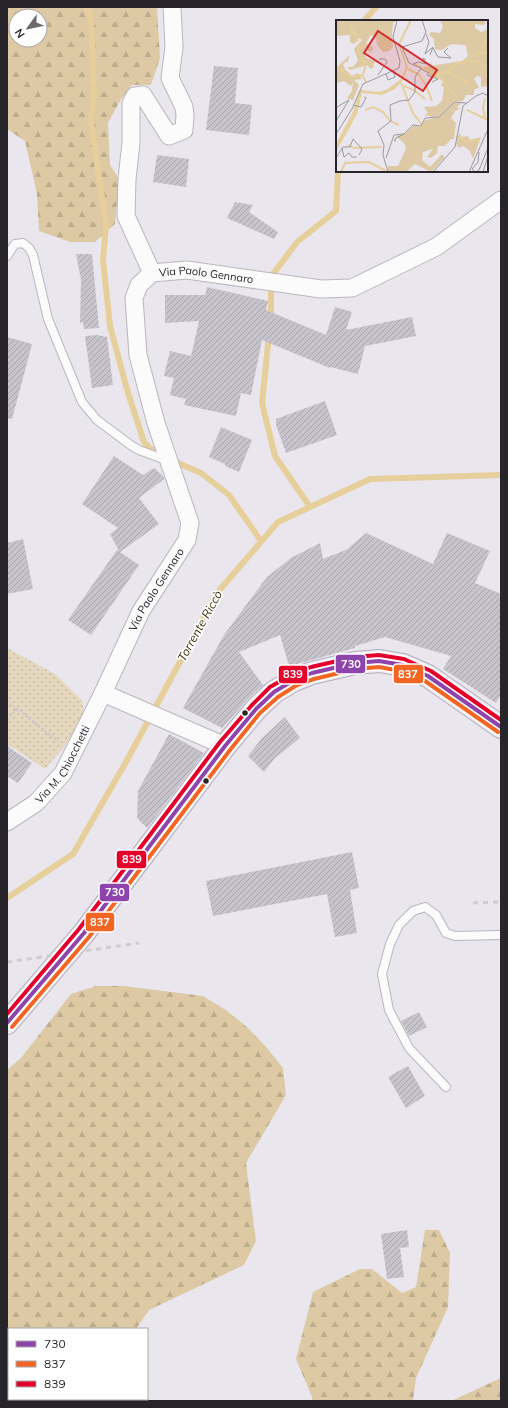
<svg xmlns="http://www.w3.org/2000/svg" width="508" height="1408" viewBox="0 0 508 1408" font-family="Mulish,sans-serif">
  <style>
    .forest { fill: url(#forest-firs); fill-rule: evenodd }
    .park { fill: url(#park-dots) }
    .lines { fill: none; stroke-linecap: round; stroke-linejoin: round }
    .stream { stroke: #e6cf9b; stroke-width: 6 }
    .building { fill: url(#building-hatch) }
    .lane-casing { stroke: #b9b7bc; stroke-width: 10 }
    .street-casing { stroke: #b9b7bc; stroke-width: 19 }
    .primary-casing { stroke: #b3aebb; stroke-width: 24 }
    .path { stroke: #c7c7c9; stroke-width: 2.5; stroke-dasharray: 2 2; stroke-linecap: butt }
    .lane { stroke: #fcfbfc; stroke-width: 8 }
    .street { stroke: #fcfbfc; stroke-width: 17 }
    .primary { stroke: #eeebf1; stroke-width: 22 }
    .rail { stroke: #cecccf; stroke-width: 3; stroke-dasharray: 5 5; stroke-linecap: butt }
    .bus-1-casing { stroke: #fff; stroke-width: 7 }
    .bus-2-casing { stroke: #fff; stroke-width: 7 }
    .bus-3-casing { stroke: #fff; stroke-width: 7 }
    .bus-1 { stroke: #8e44ad; stroke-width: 4 }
    .bus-2 { stroke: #f26522; stroke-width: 4 }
    .bus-3 { stroke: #e4002b; stroke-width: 4 }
    .bus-dot { fill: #27252a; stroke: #fff; stroke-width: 1.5 }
    .labels { text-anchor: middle; stroke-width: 3.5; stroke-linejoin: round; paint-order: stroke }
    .street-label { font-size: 11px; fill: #27252a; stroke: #fff }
    .water-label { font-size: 12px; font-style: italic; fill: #403311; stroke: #fff }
    .inset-river { fill: none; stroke: #e6cf9b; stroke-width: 2 }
    .inset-road { fill: none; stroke: #9b99a0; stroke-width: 1 }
    .view { fill: #d62828; fill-opacity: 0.15; stroke: #d62828; stroke-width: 2 }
    .inset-edge { fill: none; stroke: #27252a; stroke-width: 2 }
    .line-badge { stroke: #fff; stroke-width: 1.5 }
    .badge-label { font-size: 11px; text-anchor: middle; font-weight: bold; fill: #fff }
  </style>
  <defs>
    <pattern id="forest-firs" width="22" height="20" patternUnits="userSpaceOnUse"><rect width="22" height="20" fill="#ddcaa4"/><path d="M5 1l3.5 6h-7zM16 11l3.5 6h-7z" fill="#bead8d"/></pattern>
    <pattern id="park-dots" width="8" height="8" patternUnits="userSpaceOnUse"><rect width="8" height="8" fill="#e5d8bf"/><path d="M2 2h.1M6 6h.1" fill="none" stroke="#c4b9a4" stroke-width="1.8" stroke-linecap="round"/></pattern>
    <pattern id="building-hatch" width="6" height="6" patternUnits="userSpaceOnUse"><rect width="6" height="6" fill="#c6c4ca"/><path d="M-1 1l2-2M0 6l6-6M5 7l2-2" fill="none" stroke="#aaa8ae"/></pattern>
  </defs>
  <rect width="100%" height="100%" fill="#e9e6ee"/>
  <!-- forest -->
  <path class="forest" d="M7 7H157L160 58 151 85H132L121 99 108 123 110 165 119 179 115 224 95 242H70L39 231 37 194 25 141 7 129ZM16 16H40V40H16Z
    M96 986H124L203 996 226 1010 248 1028 267 1048 283 1068 286 1095 246 1163 256 1241 244 1265 149 1310 136 1329H9V1399H107L109 1401H7V1070L21 1058 71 994Z
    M425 1230H439L450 1253 448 1307 416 1378 413 1401H312V1397L296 1359 313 1292 360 1269H372L402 1293 416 1287Z
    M501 1378V1401H451Z"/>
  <!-- park -->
  <path class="park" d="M7 648 55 674 82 700 84 715 65 746 45 769 7 744Z"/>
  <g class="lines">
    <!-- stream -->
    <path class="stream" d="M87 7 91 18 94 96 91 122 106 225 103 260 110 326 128 393 144 442 154 452 159 454
      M364 21 376 7
      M271 320V277L297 242 336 211 338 171
      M269 335 262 403 275 456 310 507
      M171 460 201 473 229 495 261 541
      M7 898 73 854 126 762 217 593 278 522 370 479 501 475"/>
  </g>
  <!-- building -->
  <path class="building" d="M214 66 238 68 235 103 252 105 249 135 206 130Z
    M157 155 189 159 186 187 153 182Z
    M235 202 253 205 249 212 278 232 274 239 227 218Z
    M76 254H92L99 328 84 329 83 322 80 323 81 280Z
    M207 287 268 301 266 310 326 335 335 307 352 312 346 330 412 317 416 336 365 346 358 374 330 367V368L262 340 251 395 241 393 236 416 184 405 186 399 170 395 174 378 164 376 170 351 191 356 199 321 165 323V295H205Z
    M97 335 107 337 113 385 92 388 85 336Z
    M7 337 32 344 12 419 7 418Z
    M325 401 337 435 286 453 276 425V419Z
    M221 427 252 440 239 472 225 466V464L209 457Z
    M114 456 143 475 154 468 164 477V479L139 498 159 524 120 552 139 565 91 635 68 620 117 550 119 551 110 534 118 528 82 504Z
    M366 533 433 564 447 533 490 551 475 583 501 594V695L496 703 443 669 451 656 385 637 355 646V648L289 666 280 635 239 652 263 685 247 700 222 728 183 708 224 635 267 577 291 558 320 543 323 559 346 550Z
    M23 539 33 589 7 594V543Z
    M285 717 300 738 275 758 264 772 248 756 262 738Z
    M169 734 204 753 147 828 137 818 138 791Z
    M7 746 32 763 18 783 7 776Z
    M352 852 359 888 350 890 357 933 335 937 327 894 213 916 206 881Z
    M419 1012 427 1027 409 1036 401 1021Z
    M408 1066 425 1096 406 1108 388 1077Z
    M407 1230 409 1247 400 1248 404 1277 387 1279 381 1234Z"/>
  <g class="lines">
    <!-- lane casing -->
    <g class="lane-casing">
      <path id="lane" d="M7 256 15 244 23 243 29 248 33 255 48 319 82 402 97 420 132 446 139 450 169 461
        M446 1087 409 1048 389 1010 382 974 390 944 399 925 413 911 425 907 436 915 446 933 455 936 501 935"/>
    </g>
    <!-- street casing -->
    <g class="street-casing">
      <g id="street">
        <path d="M152 273 126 216 127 179 131 143V103L135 96 143 95 169 136 184 130 185 115 184 107 170 78 174 47 172 7"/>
        <path d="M103 693 225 746"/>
        <path id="s1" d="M7 822 36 803 63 773 103 693 141 611 187 540 190 523 156 423 138 355 134 298 139 285 152 273 187 270 321 289 352 288 436 247 501 200"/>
      </g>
    </g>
    <!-- primary casing -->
    <g class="primary-casing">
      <path id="primary" d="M7 1023 84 933 225 746 256 709 274 692 294 680 312 673 355 663 379 661 403 665 428 676 501 727"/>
    </g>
    <!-- path -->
    <path class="path" d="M7 701 58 741
      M7 719 17 709"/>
    <!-- lane -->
    <use href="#lane" class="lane"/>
    <!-- street -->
    <use href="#street" class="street"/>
    <!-- primary -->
    <use href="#primary" class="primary"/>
    <!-- rail -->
    <path class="rail" d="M473 903 501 902
      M7 962 139 943"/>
    <!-- bus-1 casing -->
    <g class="bus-1-casing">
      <path id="bus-1" d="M7 1023 84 933 225 746 256 709 274 692 294 680 312 673 355 663 379 661 403 665 428 676 501 727"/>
    </g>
    <!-- bus-2 casing -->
    <g class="bus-2-casing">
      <path id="bus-2" d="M12 1027 89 937 230 750 260 713 278 697 297 685 314 679 356 669 379 667 401 671 425 681 498 732"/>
    </g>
    <!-- bus-3 casing -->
    <g class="bus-3-casing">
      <path id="bus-3" d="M7 1014 79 929 220 742 252 705 270 687 291 675 311 667 355 657 379 655 404 659 431 671 501 720"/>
    </g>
    <!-- bus-1 -->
    <use href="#bus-1" class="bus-1"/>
    <!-- bus-2 -->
    <use href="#bus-2" class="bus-2"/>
    <!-- bus-3 -->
    <use href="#bus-3" class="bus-3"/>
  </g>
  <!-- markers -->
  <g class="bus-dot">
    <circle cx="245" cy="713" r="3.5"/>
    <circle cx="206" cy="781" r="3.5"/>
  </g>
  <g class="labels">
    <!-- street labels -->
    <g class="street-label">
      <text dy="4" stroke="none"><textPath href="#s1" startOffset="676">Via Paolo Gennaro</textPath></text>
      <text dy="4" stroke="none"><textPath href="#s1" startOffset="281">Via Paolo Gennaro</textPath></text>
      <text dy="4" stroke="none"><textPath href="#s1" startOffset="82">Via M. Chiocchetti</textPath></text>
    </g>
    <!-- water labels -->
    <g class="water-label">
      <text transform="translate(200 626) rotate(-61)" y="4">Torrente Riccò</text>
    </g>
  </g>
  <!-- overview -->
  <g transform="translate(336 20)">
    <rect width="152" height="152" fill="#e9e6ee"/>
    <path d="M0 0H61L57 3 56 13 57 27 53 31 47 32 41 25 40 17 35 15 30 23 38 28 35 32 37 34 30 29 29 34 30 38 40 41 37 44 38 47 35 49 31 45 14 50 11 47H17L22 40 18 29 26 20 23 18 18 24 14 22V15L0 16ZM104 0H150L148 5 139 4V8L145 12 152 9V66L145 67V57L141 56 138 59 143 67 138 70V75H130L127 81H120L103 96 97 97 88 95 92 93 88 87 100 86 106 81 108 67 105 65 108 61 94 55 88 47 126 41 132 36 130 26 127 25 115 24 106 30 99 29 98 19 93 15 95 12 104 13 107 7ZM14 35 12 41 7 44 9 49 16 56 22 53 26 59 18 60 23 65 17 80 11 78 16 71 17 62 15 66 8 61 0 63V48ZM126 82 121 87 124 89 119 91 115 98 120 103 118 119H115L109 126H102L101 133 95 138 91 137 97 129 87 132 86 140 94 147 106 134 109 137 95 152 79 144 70 152H52V146H62L70 129 69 124 60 116 69 114 78 105 85 107 89 100 103 97 119 83ZM123 113 126 117 132 116 134 120 145 117 137 139 134 131 127 126 123 128 120 124Z" fill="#ddcaa4"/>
    <path d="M65 59H68L59 69 46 75 26 73 21 94 0 132V124L17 92 24 70 43 72 52 69Z" fill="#e6cf9b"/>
    <path class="inset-river" d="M14 5 22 21M23 23 22 31 30 45 27 54M143 32 152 17M131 41 145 43 151 48M78 44 99 54 112 52 120 44 129 42 139 34 152 32M0 46 14 57 26 55 30 62M72 49 82 54 90 65 96 81M111 52 134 64M101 54 120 76M66 59 71 47 63 24 75 0M65 63 77 93 89 109M68 66 78 70 89 79M29 90 37 87 47 92 54 101 63 105M131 90 152 100M149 98 147 87 149 79M121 117 130 121 144 120M12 125 18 128 46 127M5 152 9 143 33 142 50 151"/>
    <path class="inset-road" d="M90 14 93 22 89 34 97 27 94 35M97 28 102 37 115 38 108 32 112 28M77 44 82 42 90 44 87 38 90 40M85 49 93 53 91 55 102 59 96 62M50 54 52 60 59 57 57 51M42 55 51 42 49 39H43M17 85 25 87 30 78 28 77M0 101 13 80 1 87M0 114 16 89 27 64 63 48 64 41 57 17 61 0M59 122V119L68 114M6 128 8 137 13 133 16 137H21M0 138 7 127H14L17 119 26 129 23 135M50 138 58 115 68 114 77 105 85 106 89 98 103 97 119 82 130 83M136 149 139 152 143 150 152 128M136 149 142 142 143 132M52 152 47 135 48 125 42 111 55 101 54 85 64 81 73 80 79 72V57L85 48 73 43 66 27 86 21 90 12 86 0M97 152 119 127 127 86 140 76 147 73 152 76M133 152 152 109M147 152 152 136"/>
    <path class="view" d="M42 11 101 50 87 71 28 33Z"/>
    <rect width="152" height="152" class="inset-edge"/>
  </g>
  <g class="line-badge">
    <rect x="335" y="654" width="31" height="20" rx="4" fill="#8e44ad"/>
    <rect x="393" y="664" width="31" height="20" rx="4" fill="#f26522"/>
    <rect x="278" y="665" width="30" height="19" rx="4" fill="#e4002b"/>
    <rect x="116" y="850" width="31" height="19" rx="4" fill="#e4002b"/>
    <rect x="99" y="883" width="31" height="19" rx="4" fill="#8e44ad"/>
    <rect x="85" y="912" width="30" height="20" rx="4" fill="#f26522"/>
  </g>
  <g class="badge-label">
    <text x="351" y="668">730</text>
    <text x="408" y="678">837</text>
    <text x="293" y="678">839</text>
    <text x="132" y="863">839</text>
    <text x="115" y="896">730</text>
    <text x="100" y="926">837</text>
  </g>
  <!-- border -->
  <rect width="508" height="1408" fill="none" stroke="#27252a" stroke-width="16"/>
  <!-- legend -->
  <rect x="8" y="1328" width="140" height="72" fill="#ffffff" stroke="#a9a8aa"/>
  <rect x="16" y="1341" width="20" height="6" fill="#8e44ad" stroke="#a9a8aa"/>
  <text x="44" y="1348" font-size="12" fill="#27252a">730</text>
  <rect x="16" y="1361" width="20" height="6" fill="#f26522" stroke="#a9a8aa"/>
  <text x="44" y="1368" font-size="12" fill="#27252a">837</text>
  <rect x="16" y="1381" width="20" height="6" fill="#e4002b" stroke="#a9a8aa"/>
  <text x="44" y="1388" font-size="12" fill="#27252a">839</text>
  <!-- north arrow -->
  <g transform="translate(28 28) rotate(237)"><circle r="19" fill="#ffffff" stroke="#a9a8aa"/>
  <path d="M0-3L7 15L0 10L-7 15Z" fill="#6b696f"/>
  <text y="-6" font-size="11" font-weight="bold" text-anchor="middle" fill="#27252a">N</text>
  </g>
</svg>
